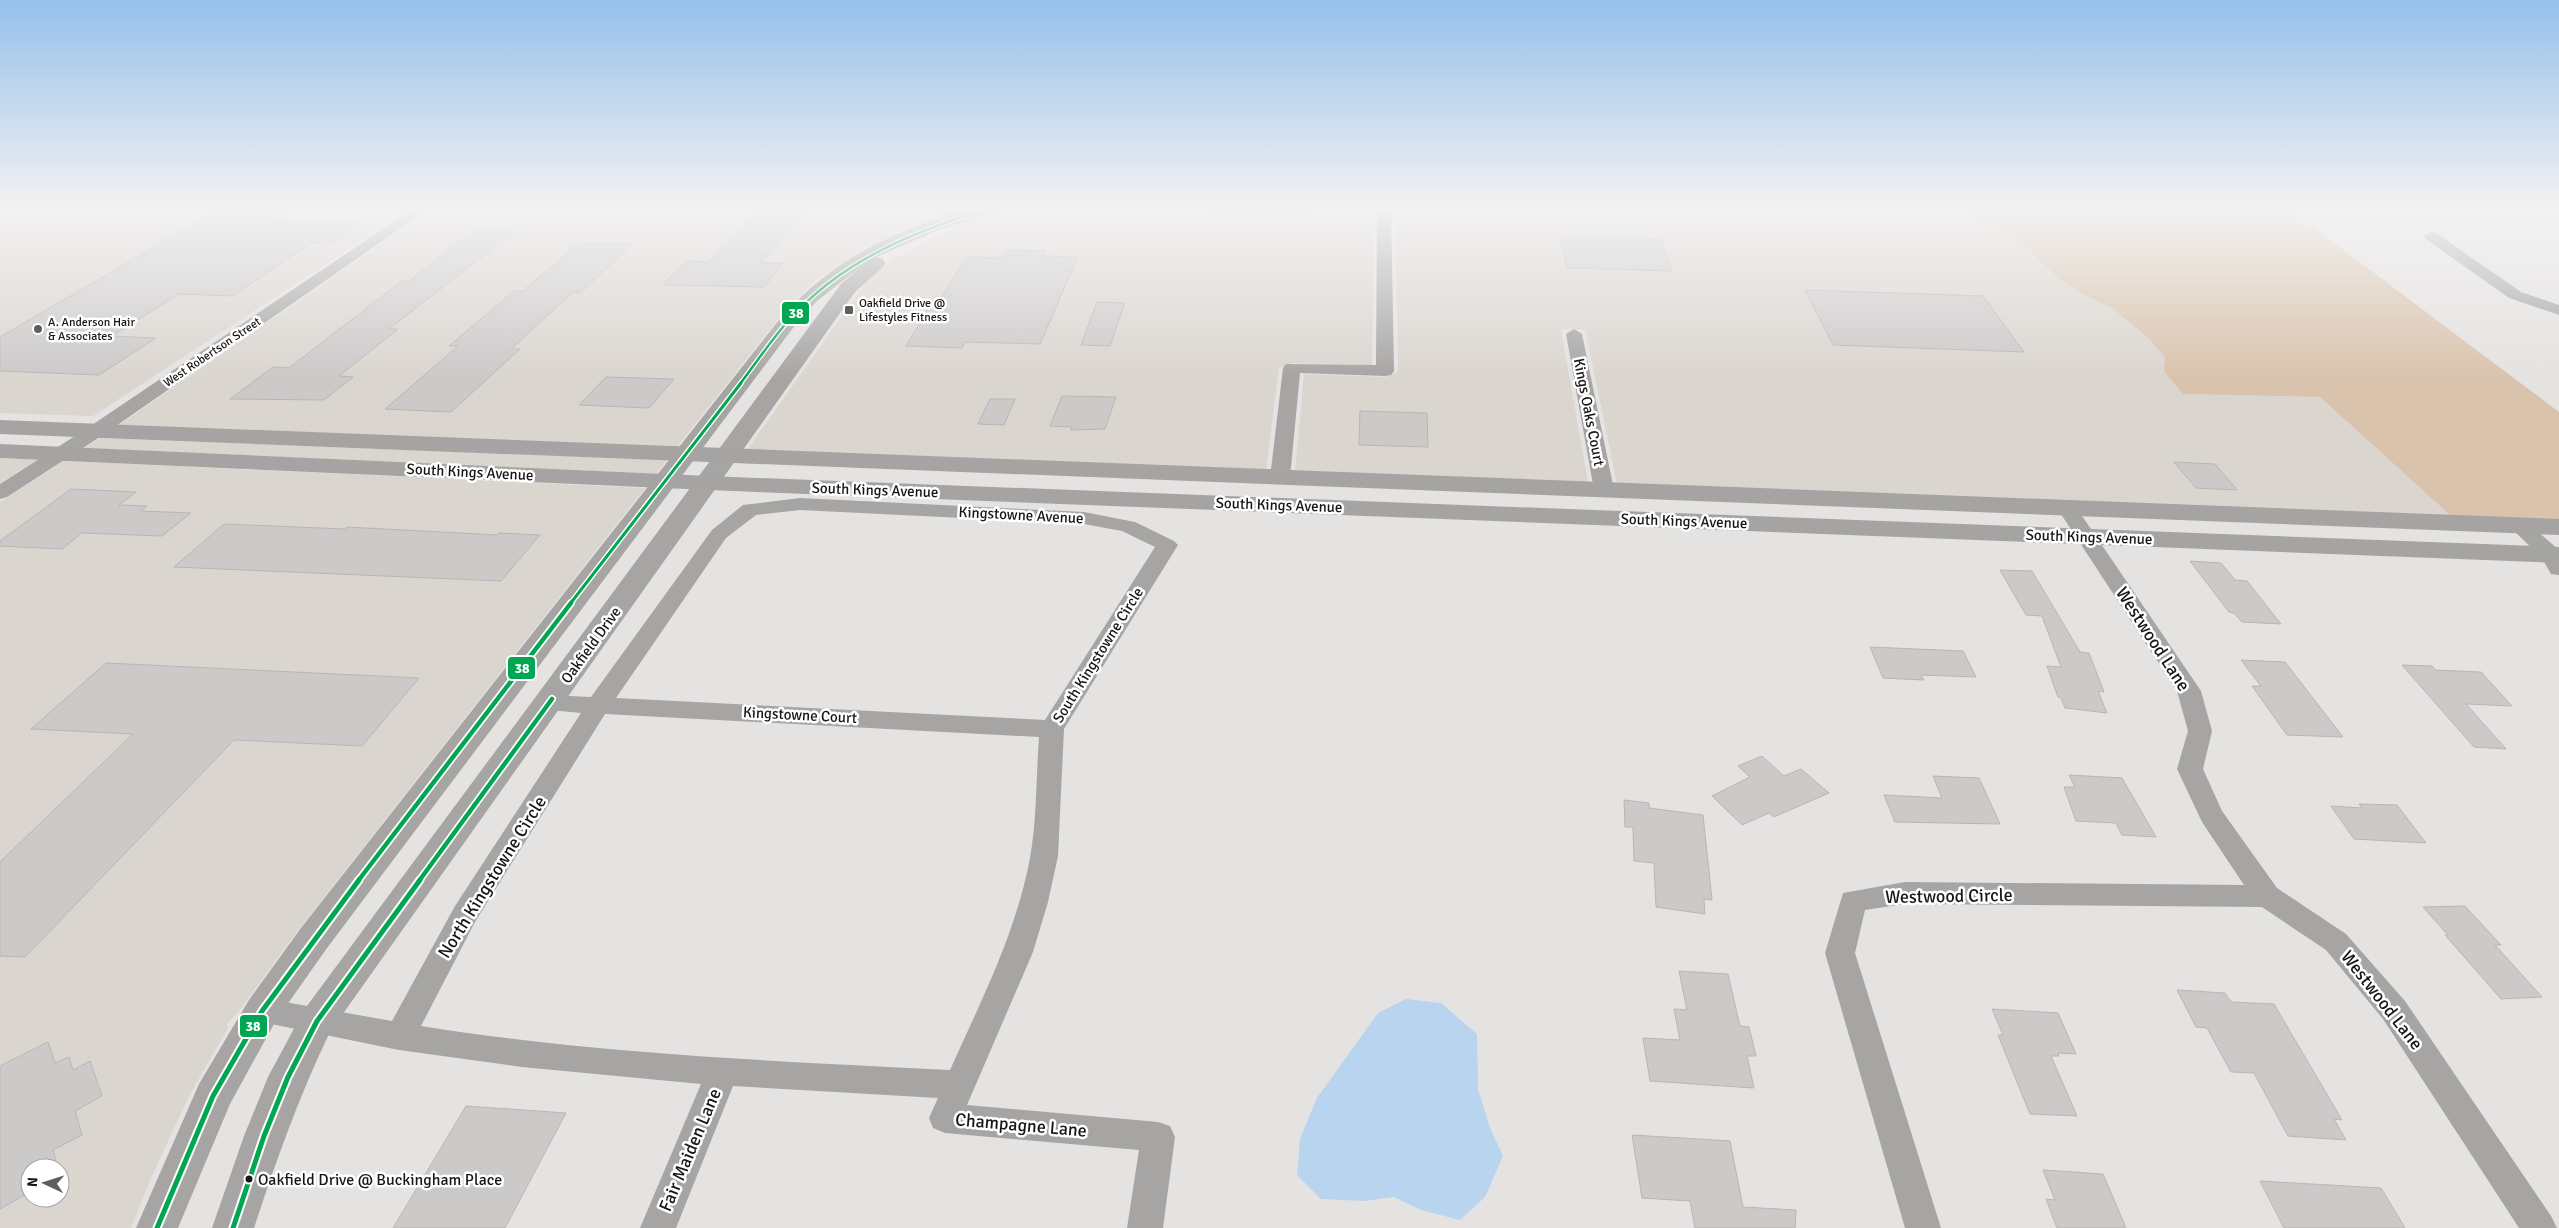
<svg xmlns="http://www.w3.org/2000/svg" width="2559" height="1228" viewBox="0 0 2559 1228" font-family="Signika,sans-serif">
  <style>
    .built { fill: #dbd5cf; fill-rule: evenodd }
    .forest { fill: #d9c3ac }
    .water { fill: #b8d4ef }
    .building { fill: #cccac9; stroke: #b8b6b5 }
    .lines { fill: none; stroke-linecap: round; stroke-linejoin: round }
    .minor { fill: #a6a5a4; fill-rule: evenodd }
    .tertiary { fill: #a6a5a4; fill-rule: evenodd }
    .secondary { fill: #a5a4a3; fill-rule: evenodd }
    .bus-1-far3-casing { stroke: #fff; stroke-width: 5 }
    .bus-1-far2-casing { stroke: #fff; stroke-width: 6 }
    .bus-1-far1-casing { stroke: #fff; stroke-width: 8 }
    .bus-1-casing { stroke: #fff; stroke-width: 9 }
    .bus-1-far3 { stroke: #00a651; stroke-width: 2.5 }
    .bus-1-far2 { stroke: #00a651; stroke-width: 3 }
    .bus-1-far1 { stroke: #00a651; stroke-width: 4.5 }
    .bus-1 { stroke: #00a651; stroke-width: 5 }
    .poi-dot { fill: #605e5c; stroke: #fff; stroke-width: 2 }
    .bus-dot { fill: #181615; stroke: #fff; stroke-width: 2 }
    .labels { text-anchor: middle; stroke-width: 5; stroke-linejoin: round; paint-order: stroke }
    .far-poi-label { font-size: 12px; fill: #181615; stroke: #fff; text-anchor: start }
    .far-street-label { font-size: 12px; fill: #181615; stroke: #fff }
    .street-label { font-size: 15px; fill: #181615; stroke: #fff }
    .near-bus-label { font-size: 16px; fill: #181615; stroke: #fff; text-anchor: start }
    .near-street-label { font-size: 18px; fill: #181615; stroke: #fff }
    .line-badge { stroke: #fff; stroke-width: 2 }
    .badge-label { font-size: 14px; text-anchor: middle; font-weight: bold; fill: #fff }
  </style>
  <rect width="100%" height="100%" fill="#e5e3e1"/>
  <!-- built -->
  <path class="built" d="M0 208H412L93 416 0 413Z
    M433 208H924L942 217 905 229 865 248 812 283 778 319 677 447 119 425Z
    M1005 208H1174L1263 213 1374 208 1372 365 1293 363 1279 368 1266 470 1221 469 1213 466 1209 469 747 450 868 279 890 261 964 220Z
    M1395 208H1965L1981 225 2021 242 2059 279 2080 293 2111 308 2146 336 2165 357 2164 371 2183 394 2320 397 2451 516 1617 484 1585 329H1561L1588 483 1295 471 1304 374 1385 377 1398 372Z
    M2162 208H2555L2559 210V222L2168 212Z
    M100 438 667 460 656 474 84 448Z
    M0 458 37 460 0 483Z
    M64 461 645 488 293 937 240 1010 227 1024 228 1028 188 1098 151 1178 131 1228H0V502ZM30 1168H60V1198H30Z"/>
  <!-- forest -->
  <path class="forest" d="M1965 208 2297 215 2559 412V520L2451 516 2320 397 2183 394 2164 371 2165 357 2146 336 2111 308 2080 293 2059 279 2021 242 1981 225Z"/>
  <!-- water -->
  <path class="water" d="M1406 999 1441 1003 1477 1034 1478 1089 1490 1128 1503 1156 1485 1197 1460 1220 1421 1210 1394 1197 1364 1201 1321 1199 1297 1175 1300 1139 1317 1098 1378 1013Z"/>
  <!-- building -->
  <path class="building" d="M221 208H289L270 220 363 223 331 244 311 243 233 296 179 294 112 336 156 338 99 375 0 371V337Z
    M758 208H808L761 263H783L764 287 663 285 685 261 708 262Z
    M474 231 514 232 389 329H398L339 376 353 377 324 400 230 399 273 367 289 368 402 281H409Z
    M1608 236 1661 240 1672 271 1567 268 1560 238 1609 239Z
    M579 243 633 244 580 293 573 292 511 349H520L451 412 385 409 458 346H449L514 291H523Z
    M1006 250 1046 251 1044 256 1078 257 1040 344 965 342 962 348 906 346 935 297H942L966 257 1002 258Z
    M1805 290 1983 296 2024 352 1833 345Z
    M1097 302 1125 303 1110 346 1081 345Z
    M606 377 674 379 649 408 579 405Z
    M1062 396 1116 397 1105 429 1071 430 1072 427 1050 426Z
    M990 399H1015L1004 425 978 424Z
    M1360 411 1427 413 1428 447 1359 445Z
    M2174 462 2215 464 2237 490 2196 488Z
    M71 489 136 492 119 505 147 506 141 511 191 513 162 536 82 533 62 549 0 546V541Z
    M224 524 345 529 347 527 497 535 499 533 540 535 501 581 174 567Z
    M2190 561 2221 563 2235 580 2247 581 2281 624 2242 622 2234 613 2229 612Z
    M2000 570 2032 571 2080 652 2089 653 2104 692 2098 691 2107 713 2065 708 2061 698 2058 697 2047 666 2061 667 2042 616 2026 615Z
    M1870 647 1963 651 1976 677 1921 675 1924 680 1883 678Z
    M2241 660 2285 662 2343 737 2287 735 2252 686H2261Z
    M106 663 419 678 362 746 234 740 25 957 0 956V862L133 734 31 729Z
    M2402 665 2432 666 2435 670 2481 672 2512 706 2466 704 2506 749 2474 747Z
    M1762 756 1784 776 1801 769 1829 793 1774 817 1769 813 1742 825 1712 796 1750 777 1738 766Z
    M2069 775 2122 778 2156 837 2122 835 2116 823 2076 821 2064 787H2075Z
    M1933 776 1979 778 2000 824 1895 822 1884 795 1942 798Z
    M1624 800 1649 803V808L1703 815 1712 900 1704 899 1705 914 1656 907 1654 863 1634 861 1633 827H1625Z
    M2359 804 2397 805 2426 843 2354 839 2331 806 2362 808Z
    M2465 906 2501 945H2495L2542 997 2501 999 2445 935H2448L2423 907Z
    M1679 971 1728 974 1740 1026 1749 1027 1756 1056H1747L1754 1088 1650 1081 1643 1038 1680 1040 1674 1009 1687 1010Z
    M2177 990 2225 993 2231 1002 2274 1004 2342 1120 2334 1119 2346 1140 2288 1136 2254 1073 2231 1072 2207 1028 2196 1027Z
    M1992 1009 2058 1013 2076 1054 2058 1053 2059 1056H2051L2077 1116 2030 1114 1998 1035H2003Z
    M48 1042 55 1063 69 1057 73 1070 90 1061 102 1096 75 1111 82 1135 53 1150 58 1168H30V1192L0 1209V1066Z
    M466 1106 566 1113 505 1228H393Z
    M1632 1135 1730 1141 1743 1207 1796 1210 1795 1228H1695L1690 1201 1642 1198Z
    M2043 1170 2103 1174 2126 1228H2057L2046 1199 2055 1200Z
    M2260 1181 2381 1188 2405 1228H2284Z"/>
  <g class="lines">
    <!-- minor -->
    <path class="minor" d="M414 208H430L103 435 7 497 0 499V484L89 427Z
      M931 208H948L963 217 961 220H951Z
      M1208 208H1316L1309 212H1215Z
      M1377 208H1391L1394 371 1391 375 1385 376 1300 373 1290 478 1287 482H1273L1270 478 1283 368 1286 364 1376 365Z
      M2431 232 2436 233 2521 292 2559 305V315L2509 298 2426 239 2424 236Z
      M1574 329 1582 334 1614 490 1611 494H1597L1594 490 1566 334Z
      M800 498 1084 512 1135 522 1174 541 1178 545 1064 729 1058 856 1048 902 1033 952 967 1105 1158 1122 1170 1126 1175 1137 1163 1228H1127L1139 1150 945 1133 933 1128 929 1118 938 1098 733 1086 676 1228H640L701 1084 522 1067 399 1050 251 1020 247 1011 251 1002 262 998 392 1021 455 906 581 713 540 709 537 703 540 697 549 695 591 697 712 530 743 505ZM800 510 1084 524 1122 531 1155 547 1045 720 616 698 726 538 756 515ZM605 714 1039 737C1036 776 1037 820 1030 858 1016 933 981 1001 950 1070 773 1061 596 1054 421 1026L475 922Z
      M2067 502 2074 504 2201 691 2212 731 2203 769 2222 811 2277 888 2346 934 2405 1001 2551 1216 2557 1228H2519L2383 1019 2326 950 2262 907 1905 904 1865 910 1855 953 1941 1228H1905L1825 953 1843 893 1905 882 2244 885 2202 822 2177 769 2188 731 2177 691 2057 508 2060 504Z
      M2520 520 2527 522 2559 550V575L2551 574 2542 558 2513 530 2510 526 2513 522Z"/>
    <!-- tertiary -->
    <path class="tertiary" d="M973 208H999L996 212 939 230 876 257 883 259 885 263 883 267 855 292 330 1032C299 1096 276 1161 254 1228H212L244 1136 268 1077 304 1010 841 284 863 265 817 301 796 324 327 948 275 1022 230 1104 178 1228H136L199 1084 249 1000 301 928 782 316C839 255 893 231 973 208Z"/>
    <!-- secondary -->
    <path class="secondary" d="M0 420 2559 519V535L0 434Z
      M0 444 708 476 2559 547V563L708 490 0 458Z"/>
    <!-- bus-1-far3 casing -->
    <g class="bus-1-far3-casing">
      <path id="bus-1-far3" d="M740 384C756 363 771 340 789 320 842 260 915 231 990 208"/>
    </g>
    <!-- bus-1-far2 casing -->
    <g class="bus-1-far2-casing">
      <path id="bus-1-far2" d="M570 604 741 383"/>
    </g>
    <!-- bus-1-far1 casing -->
    <g class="bus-1-far1-casing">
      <path id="bus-1-far1" d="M358 881 571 603
        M419 881 552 699"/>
    </g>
    <!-- bus-1 casing -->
    <g class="bus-1-casing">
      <path id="bus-1" d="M157 1228 213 1096 262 1011 359 880
        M233 1228 264 1136 288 1077 317 1021 420 880"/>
    </g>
    <!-- bus-1-far3 -->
    <use href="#bus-1-far3" class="bus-1-far3"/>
    <!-- bus-1-far2 -->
    <use href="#bus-1-far2" class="bus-1-far2"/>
    <!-- bus-1-far1 -->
    <use href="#bus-1-far1" class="bus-1-far1"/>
    <!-- bus-1 -->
    <use href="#bus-1" class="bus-1"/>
  </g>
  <!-- sky -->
  <linearGradient id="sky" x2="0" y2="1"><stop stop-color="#95c1eb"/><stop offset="0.55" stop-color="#f3f2f2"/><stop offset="1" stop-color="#f3f2f2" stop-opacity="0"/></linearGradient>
  <rect width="2559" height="379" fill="url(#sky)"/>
  <!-- markers -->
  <g class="poi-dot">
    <rect x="844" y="305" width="10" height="10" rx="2.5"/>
    <circle cx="38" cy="329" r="5"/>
  </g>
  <circle class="bus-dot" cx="249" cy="1179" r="4.5"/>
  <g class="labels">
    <!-- far-poi labels -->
    <g class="far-poi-label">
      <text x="859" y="307">Oakfield Drive @<tspan x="859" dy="14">Lifestyles Fitness</tspan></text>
      <text x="48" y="326">A. Anderson Hair<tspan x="48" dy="14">&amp; Associates</tspan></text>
    </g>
    <!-- far-street labels -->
    <g class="far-street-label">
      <text transform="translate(212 352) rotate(-34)" y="4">West Robertson Street</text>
    </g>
    <!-- street labels -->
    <g class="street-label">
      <text transform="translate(1589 412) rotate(79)" y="5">Kings Oaks Court</text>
      <text transform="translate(470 472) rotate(3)" y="5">South Kings Avenue</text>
      <text transform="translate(875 490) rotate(2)" y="5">South Kings Avenue</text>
      <text transform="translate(1279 505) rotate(2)" y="5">South Kings Avenue</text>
      <text transform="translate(1021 515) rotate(3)" y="5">Kingstowne Avenue</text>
      <text transform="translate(1684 521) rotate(2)" y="5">South Kings Avenue</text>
      <text transform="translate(2089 537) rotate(2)" y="5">South Kings Avenue</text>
      <text transform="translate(591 645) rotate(-54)" y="5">Oakfield Drive</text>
      <text transform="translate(1098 655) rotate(-58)" y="5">South Kingstowne Circle</text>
      <text transform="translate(800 715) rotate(3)" y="5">Kingstowne Court</text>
    </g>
    <!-- near-bus labels -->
    <g class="near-bus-label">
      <text x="258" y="1185">Oakfield Drive @ Buckingham Place</text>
    </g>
    <!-- near-street labels -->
    <g class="near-street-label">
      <text transform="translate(2153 639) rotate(57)" y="6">Westwood Lane</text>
      <text transform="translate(492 877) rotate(-58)" y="6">North Kingstowne Circle</text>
      <text transform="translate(1949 896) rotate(-1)" y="6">Westwood Circle</text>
      <text transform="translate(2382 1000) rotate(52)" y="6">Westwood Lane</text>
      <text transform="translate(1021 1125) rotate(5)" y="6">Champagne Lane</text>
      <text transform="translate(690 1150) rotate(-67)" y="6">Fair Maiden Lane</text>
    </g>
  </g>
  <g class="line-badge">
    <rect x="781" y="301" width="29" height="24" rx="5" fill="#00a651"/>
    <rect x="507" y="656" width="29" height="24" rx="5" fill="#00a651"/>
    <rect x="239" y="1014" width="29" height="24" rx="5" fill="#00a651"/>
  </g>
  <g class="badge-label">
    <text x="796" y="318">38</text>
    <text x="522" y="673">38</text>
    <text x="253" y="1031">38</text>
  </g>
  <!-- north arrow -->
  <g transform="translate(45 1183) rotate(274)"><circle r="24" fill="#ffffff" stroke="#a3a2a1"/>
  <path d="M0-4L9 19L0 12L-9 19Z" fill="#605e5c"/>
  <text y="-8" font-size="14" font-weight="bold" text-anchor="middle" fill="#181615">N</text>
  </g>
</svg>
